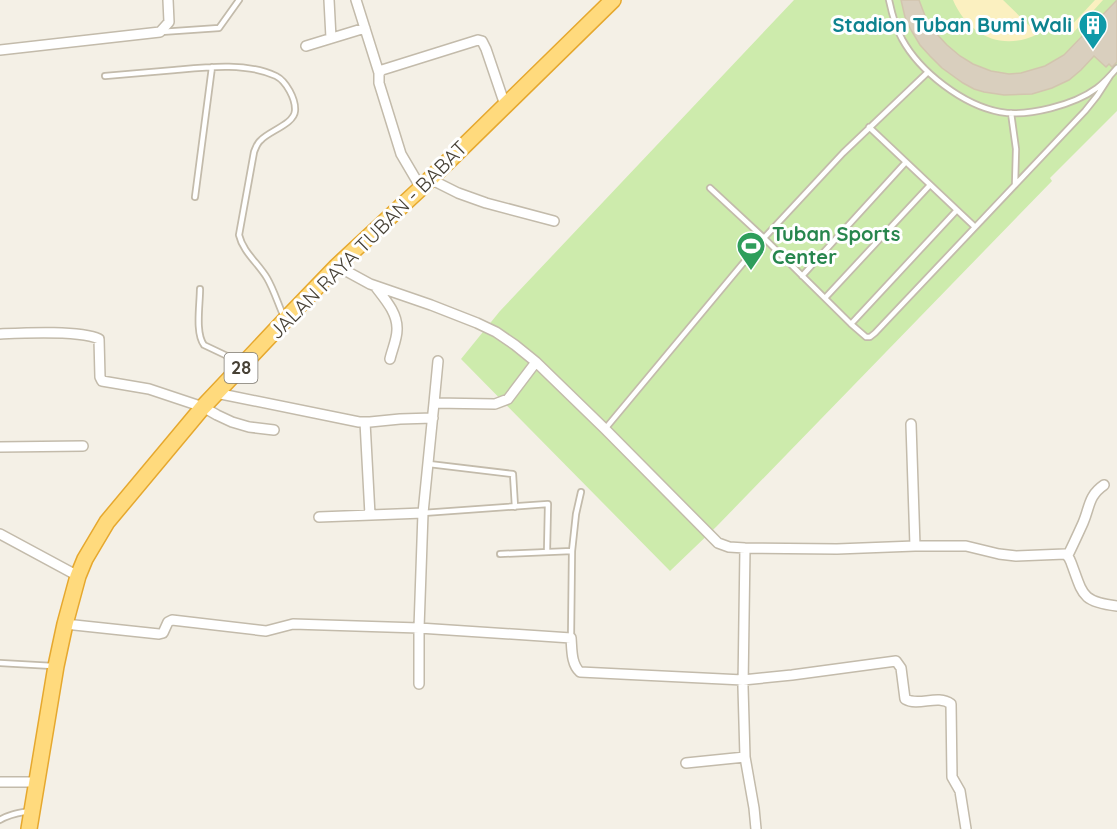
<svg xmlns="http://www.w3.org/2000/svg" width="1117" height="829" viewBox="0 0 1117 829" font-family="Quicksand,sans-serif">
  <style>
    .green { fill: #cdebac }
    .sand { fill: #fbf0c0 }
    .building { fill: #d9cfbe; stroke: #d2c5ae; stroke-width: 1.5 }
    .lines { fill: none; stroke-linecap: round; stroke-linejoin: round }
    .service-casing { stroke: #c3bbab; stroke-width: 8 }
    .minor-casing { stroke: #c3bbab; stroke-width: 12 }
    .trunk-casing { stroke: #e6a82e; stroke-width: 18 }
    .service { stroke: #fff; stroke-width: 4.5 }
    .minor { stroke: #fff; stroke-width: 9 }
    .trunk { stroke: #ffda7d; stroke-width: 15 }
    .labels { text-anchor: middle; stroke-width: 6; stroke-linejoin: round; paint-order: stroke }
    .shield { fill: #fff; stroke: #7e7a72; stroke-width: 1.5 }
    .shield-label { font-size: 18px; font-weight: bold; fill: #474135 }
    .culture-label { font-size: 20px; font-weight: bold; fill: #0d838f; stroke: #fff; text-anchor: end }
    .leisure-label { font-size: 20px; font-weight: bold; fill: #27864d; stroke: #fff; text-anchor: start }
    .street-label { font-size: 20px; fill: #474135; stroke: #fff }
  </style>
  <rect width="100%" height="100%" fill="#f4f0e6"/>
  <!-- green -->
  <path class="green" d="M794 0H1117V111L1050 178 1052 181 717 526 670 571 461 359 500 311Z"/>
  <!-- sand -->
  <path class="sand" d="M953 0H1003L1038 34C1002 52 968 35 953 0Z
    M1095 0H1103L1073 33 1068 29Z"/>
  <!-- building -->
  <path class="building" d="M901 0H919L927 21 933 30 947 45 960 56 973 64 991 71 1009 74 1021 73 1045 66 1064 55 1117 0V62L1112 67 1109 64 1106 67 1094 56 1081 70 1069 80 1052 88 1032 94 1004 95 984 92 974 89 963 83 942 68 930 56 920 45 911 30 905 17Z"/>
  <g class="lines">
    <!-- service casing -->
    <g class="service-casing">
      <path id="service" d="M889 0C892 14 895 27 902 39 920 72 963 105 1000 112 1028 117 1074 105 1097 88 1105 82 1111 75 1117 68
        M161 32 219 28 239 0
        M105 76C128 74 152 72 175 70 206 67 246 62 276 76 286 81 296 99 295 111 294 124 269 131 261 140 257 143 256 147 254 152L239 235C243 252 258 263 267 278 274 290 278 304 284 317
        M1011 113 1016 149 1015 185
        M869 127 975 227
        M710 188 764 238 851 324 866 337H870L875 333 1085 111 1097 96 1110 76
        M195 197 212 67
        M802 276 906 162
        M200 289C200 305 195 333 204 345L242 363
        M825 298 930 185
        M851 324 957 210
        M605 429 764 238 843 153 928 72
        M429 464 513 474 515 507
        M423 513 548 504 547 552
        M500 554 572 551
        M571 638 572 551 576 514 581 492
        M0 663 53 666
        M0 820C9 814 19 813 30 811"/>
    </g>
    <!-- minor casing -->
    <g class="minor-casing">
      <path id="minor" d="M329 0 331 38
        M356 0 379 73
        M306 46 365 28
        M0 50 160 32 169 22 168 0
        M430 179 458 193 486 203 554 221
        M421 188 401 154 379 83V73L382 70 478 40 482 41 486 49 505 105
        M337 266 370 284 431 305 477 323 496 332 515 345 536 362 605 429 718 543 729 547 745 548 837 549 915 546H966L999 554 1016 556 1065 554C1070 557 1070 560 1072 565 1083 595 1082 602 1117 606
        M375 286C384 298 398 313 397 330 397 339 392 350 390 359
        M0 334C23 333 80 330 99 339L100 377 102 381 149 389 203 407 217 415 232 422 249 427 274 430
        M216 393 359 422H370L400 419 433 418
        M434 403 438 361
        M365 422 370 515
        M911 424 915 546
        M0 447 83 446
        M319 517 423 513
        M0 534 78 576
        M745 548 743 687 745 757 754 808 756 829
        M1068 555C1073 545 1078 534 1083 523 1090 507 1088 496 1104 485
        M65 624 159 634 163 633 168 622 172 620 266 631 293 624 419 628 571 638C572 649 571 664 580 672L743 680 792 675 896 661 901 668 905 699C919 707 937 694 951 704L952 777 960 791 966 829
        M419 684V628L423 513 434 403 495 404 508 399 536 362
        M686 763 745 757
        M0 782H37"/>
    </g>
    <!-- trunk casing -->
    <g class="trunk-casing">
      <path id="trunk" d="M29 829 56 666 65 624 78 576 85 559 107 522 203 407 285 320 337 266 421 188 613 0"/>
    </g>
    <!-- service -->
    <use href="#service" class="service"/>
    <!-- minor -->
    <use href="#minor" class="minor"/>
    <!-- trunk -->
    <use href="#trunk" class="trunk"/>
  </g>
  <!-- icons -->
  <defs>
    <g id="building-pin" transform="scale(1.5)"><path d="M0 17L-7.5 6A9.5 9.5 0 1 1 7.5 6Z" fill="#0f9aa8" stroke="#fff"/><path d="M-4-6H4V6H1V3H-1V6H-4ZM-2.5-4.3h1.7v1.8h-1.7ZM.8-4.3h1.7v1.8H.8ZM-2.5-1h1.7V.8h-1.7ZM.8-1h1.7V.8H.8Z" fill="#fff"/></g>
    <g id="stadium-pin" transform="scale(1.5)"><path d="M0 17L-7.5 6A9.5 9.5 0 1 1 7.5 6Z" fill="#2e9e5b" stroke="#fff"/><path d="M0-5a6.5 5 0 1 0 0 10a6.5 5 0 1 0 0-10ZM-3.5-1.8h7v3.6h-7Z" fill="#fff"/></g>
  </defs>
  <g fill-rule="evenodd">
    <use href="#building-pin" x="1093" y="25"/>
    <use href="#stadium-pin" x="751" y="246"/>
  </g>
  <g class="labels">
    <!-- shield labels -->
    <rect class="shield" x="224.5" y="353" width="33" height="30" rx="4.5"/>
    <g class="shield-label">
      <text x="241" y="374">28</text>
    </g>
    <!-- culture labels -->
    <g class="culture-label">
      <text x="1072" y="32">Stadion Tuban Bumi Wali</text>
    </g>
    <!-- leisure labels -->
    <g class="leisure-label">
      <text x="772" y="241">Tuban Sports<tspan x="772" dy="23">Center</tspan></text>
    </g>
    <!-- street labels -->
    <g class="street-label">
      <text transform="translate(368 240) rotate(-45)" y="7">JALAN RAYA TUBAN - BABAT</text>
    </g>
  </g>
</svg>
